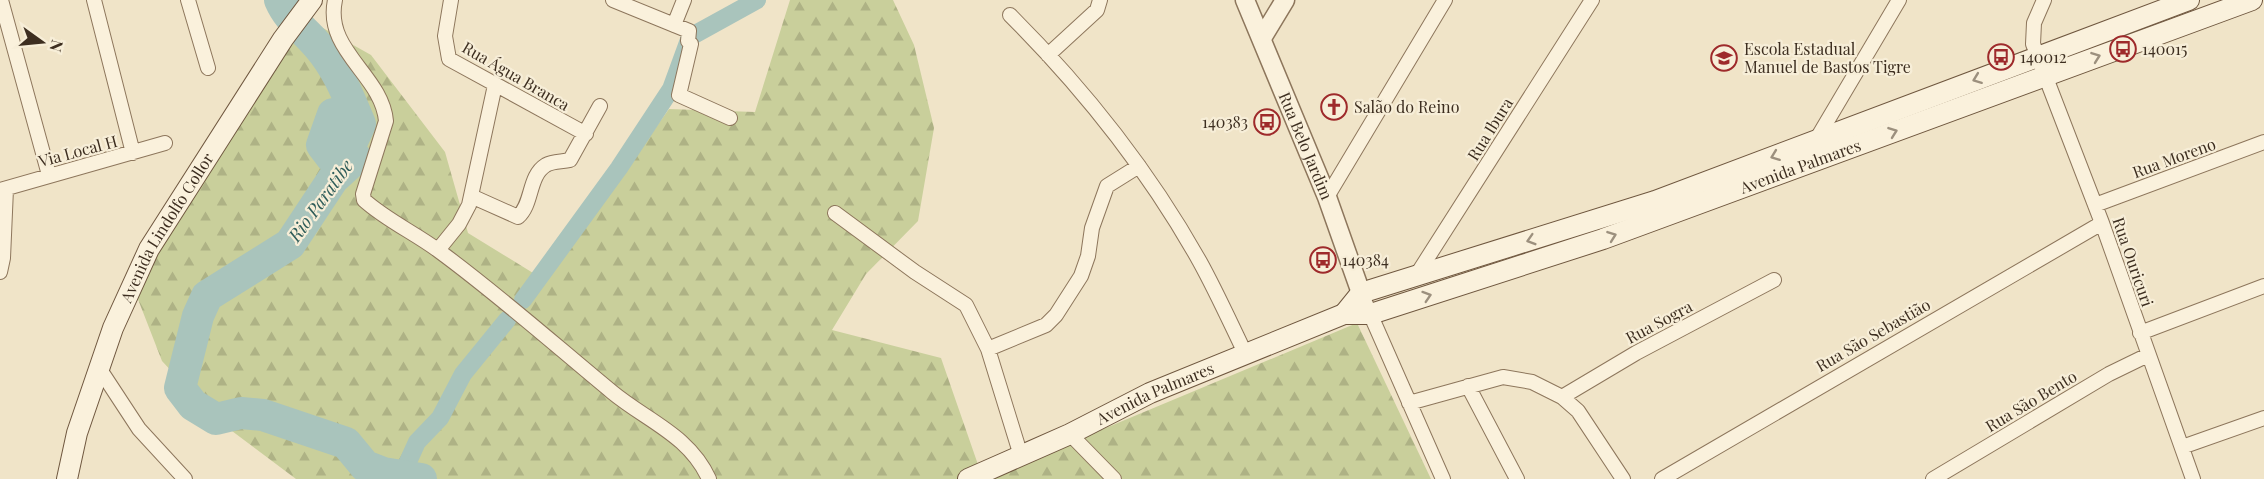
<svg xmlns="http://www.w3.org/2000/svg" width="2264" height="479" viewBox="0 0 2264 479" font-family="'Playfair Display',serif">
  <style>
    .forest { fill: url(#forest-firs) }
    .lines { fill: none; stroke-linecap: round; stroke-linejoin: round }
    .canal { stroke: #a9c4bc; stroke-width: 18 }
    .river { stroke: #a9c4bc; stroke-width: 32 }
    .minor-casing { stroke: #8d765c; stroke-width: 16 }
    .tertiary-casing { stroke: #8d765c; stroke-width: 21 }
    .secondary-casing { stroke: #6f573f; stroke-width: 22 }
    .minor { stroke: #faf1dc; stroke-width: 14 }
    .tertiary { stroke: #faf1dc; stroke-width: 18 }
    .secondary { stroke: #faf1dc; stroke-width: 20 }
    .oneway { stroke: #9c907e }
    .labels { text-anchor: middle; stroke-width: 4.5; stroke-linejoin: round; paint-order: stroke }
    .poi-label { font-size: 16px; fill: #3d2e20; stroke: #f7eed8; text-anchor: start }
    .street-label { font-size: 16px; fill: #3d2e20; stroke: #f7eed8 }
    .water-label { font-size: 18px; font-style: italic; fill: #2f5d5a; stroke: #f7eed8 }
  </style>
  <defs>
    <pattern id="forest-firs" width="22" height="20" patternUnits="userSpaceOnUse" patternTransform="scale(1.5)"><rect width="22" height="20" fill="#c9cf9b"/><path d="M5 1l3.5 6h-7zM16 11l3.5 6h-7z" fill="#aeb285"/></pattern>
  </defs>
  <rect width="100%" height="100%" fill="#f0e4c8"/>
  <!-- forest -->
  <path class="forest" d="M790 0H893L914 45 934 128 918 221 866 274 832 330 941 358 983 479H296L216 419 162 361 134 289 307 19 371 55 445 152 468 233 546 281 669 109 755 112Z
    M1357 323 1431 479H984Z"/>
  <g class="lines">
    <!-- canal -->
    <path class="canal" d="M523 300 619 168 671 89 690 37 757 0
      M402 475 417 442 440 418 463 374 507 320"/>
    <!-- river -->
    <path class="river" d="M280 0C289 21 304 29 318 46 338 69 348 96 360 124L349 148 333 114 322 145 332 158H356L333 179 290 244 207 296 198 316 180 388 193 405 216 419 241 413 263 415 346 443 365 466 383 473 421 479"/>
    <!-- minor casing -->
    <g class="minor-casing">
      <path id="minor" d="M1 0 49 175
        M94 0 133 153
        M188 0 208 68
        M335 0C324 51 382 75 386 121L363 194 364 200C386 220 415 233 439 251 499 295 555 345 612 392 647 421 689 435 709 479
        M451 0 445 36 449 59 586 134
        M613 0 689 31 688 41 691 44 679 95 730 118
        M2044 0 2034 23 2033 44 2102 223 2193 479
        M1010 15C1083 88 1149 171 1200 262 1216 291 1230 322 1245 353
        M674 25 684 0
        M1048 55 1097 10 1100 0
        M1816 140 1899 0
        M0 190 165 143
        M471 196 518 217C533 204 528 176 546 165 553 161 562 162 570 160L600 106
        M1327 197 1445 0
        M2095 205 2264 142
        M835 213 915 272 966 305 988 349 1021 456
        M438 250 459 224 469 205 495 85
        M0 272 3 258 6 189
        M1416 276 1592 0
        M1361 293 1443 479
        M2140 333 2264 286
        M988 349 1046 325 1056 315 1081 276 1088 256 1092 228 1107 186 1139 166
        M99 368 139 429 185 479
        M1468 386 1517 479
        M1562 397 1636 353 1774 280
        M1409 403 1503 377 1532 382 1562 397 1578 411 1623 479
        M1070 434 1114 479
        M2182 447 2264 418
        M1662 479 2102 223
        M1933 479 2109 374 2148 355"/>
    </g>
    <!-- tertiary casing -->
    <g class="tertiary-casing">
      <g id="tertiary">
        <path id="s1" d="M1245 0 1327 197 1361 293"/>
        <path d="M1262 38 1285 0"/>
      </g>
    </g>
    <!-- secondary casing -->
    <g class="secondary-casing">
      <g id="secondary">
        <path d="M1344 314 1361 293 1655 201 2189 0"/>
        <path id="s2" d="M67 479 77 433 113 328 149 249 283 39 312 0"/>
        <path id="s3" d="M968 479 1070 434 1150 393 1344 314H1371L1603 239 2252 0"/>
      </g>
    </g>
    <!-- minor -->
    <use href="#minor" class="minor"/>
    <!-- tertiary -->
    <use href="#tertiary" class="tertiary"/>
    <!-- secondary -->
    <use href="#secondary" class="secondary"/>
  </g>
  <!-- one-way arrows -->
  <defs><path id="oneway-chevron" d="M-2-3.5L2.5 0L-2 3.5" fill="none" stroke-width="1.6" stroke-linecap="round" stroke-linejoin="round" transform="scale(1.5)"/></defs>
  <g class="oneway">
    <use href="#oneway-chevron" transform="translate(2096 57) rotate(-20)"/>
    <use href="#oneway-chevron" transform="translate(1977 79) rotate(159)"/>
    <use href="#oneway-chevron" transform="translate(1893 132) rotate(-20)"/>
    <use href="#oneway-chevron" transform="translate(1775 156) rotate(159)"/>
    <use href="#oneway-chevron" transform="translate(1612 236) rotate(-20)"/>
    <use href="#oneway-chevron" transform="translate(1531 240) rotate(163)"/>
    <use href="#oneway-chevron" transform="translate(1427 296) rotate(-18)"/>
  </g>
  <!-- icons -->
  <defs>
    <g id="bus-ring" transform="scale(1.35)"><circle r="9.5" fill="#f7eed8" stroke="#9e2a2b" stroke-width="1.5"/><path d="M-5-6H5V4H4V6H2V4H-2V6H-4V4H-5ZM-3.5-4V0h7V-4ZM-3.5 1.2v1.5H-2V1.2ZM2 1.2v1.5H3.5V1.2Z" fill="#9e2a2b"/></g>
    <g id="school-ring" transform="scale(1.35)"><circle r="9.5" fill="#f7eed8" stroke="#9e2a2b" stroke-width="1.5"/><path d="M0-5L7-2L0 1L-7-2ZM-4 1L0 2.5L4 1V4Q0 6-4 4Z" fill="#9e2a2b"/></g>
    <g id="church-ring" transform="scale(1.35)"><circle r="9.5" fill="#f7eed8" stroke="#9e2a2b" stroke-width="1.5"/><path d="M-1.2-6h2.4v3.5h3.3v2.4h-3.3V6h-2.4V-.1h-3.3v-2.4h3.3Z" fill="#9e2a2b"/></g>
  </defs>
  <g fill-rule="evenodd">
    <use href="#bus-ring" x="2123" y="49"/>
    <use href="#bus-ring" x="2001" y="57"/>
    <use href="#school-ring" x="1724" y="58"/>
    <use href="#church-ring" x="1334" y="107"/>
    <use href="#bus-ring" x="1267" y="122"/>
    <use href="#bus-ring" x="1323" y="260"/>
  </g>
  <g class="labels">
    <!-- poi labels -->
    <g class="poi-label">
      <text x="1744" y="55">Escola Estadual<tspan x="1744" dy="18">Manuel de Bastos Tigre</tspan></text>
      <text x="2142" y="55">140015</text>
      <text x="2020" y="63">140012</text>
      <text x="1354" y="113">Salão do Reino</text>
      <text x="1248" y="128" text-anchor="end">140383</text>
      <text x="1342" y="266">140384</text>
    </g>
    <!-- street labels -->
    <g class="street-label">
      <text transform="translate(516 76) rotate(30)" y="6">Rua Água Branca</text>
      <text transform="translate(1490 129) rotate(-58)" y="6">Rua Ibura</text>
      <text dy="6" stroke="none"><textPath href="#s1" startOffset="158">Rua Belo Jardim</textPath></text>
      <text transform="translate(78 151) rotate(-15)" y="6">Via Local H</text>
      <text transform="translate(2174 158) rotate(-20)" y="6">Rua Moreno</text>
      <text dy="6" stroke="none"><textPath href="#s3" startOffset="892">Avenida Palmares</textPath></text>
      <text dy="6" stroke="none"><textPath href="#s2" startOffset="272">Avenida Lindolfo Collor</textPath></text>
      <text transform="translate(2133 262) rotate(71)" y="6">Rua Ouricuri</text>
      <text transform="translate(1659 322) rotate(-28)" y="6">Rua Sogra</text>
      <text transform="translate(1873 335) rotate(-30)" y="6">Rua São Sebastião</text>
      <text dy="6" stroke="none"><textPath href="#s3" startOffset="206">Avenida Palmares</textPath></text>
      <text transform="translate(2031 401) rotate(-31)" y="6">Rua São Bento</text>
    </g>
    <!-- water labels -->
    <g class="water-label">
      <text transform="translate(321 201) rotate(-54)" y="6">Rio Paratibe</text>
    </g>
  </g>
  <!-- north arrow -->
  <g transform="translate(42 42) rotate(105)" stroke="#f7eed8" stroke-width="4.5" paint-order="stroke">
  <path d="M0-4.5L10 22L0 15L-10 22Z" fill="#3d2e20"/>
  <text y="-9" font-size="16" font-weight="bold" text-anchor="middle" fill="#3d2e20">N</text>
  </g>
</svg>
